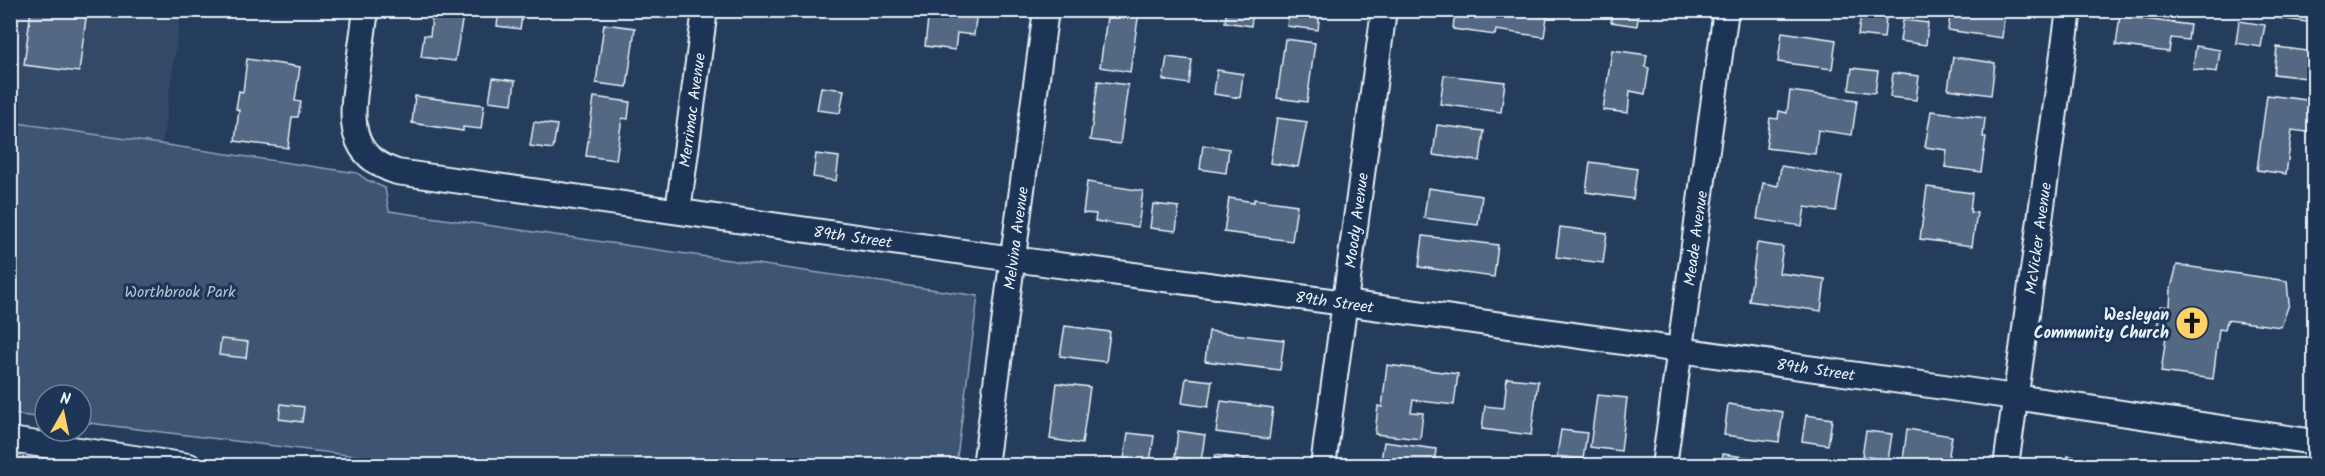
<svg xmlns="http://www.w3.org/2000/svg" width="2325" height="476" viewBox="0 0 2325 476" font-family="Kalam,sans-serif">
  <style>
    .built { fill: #334a68 }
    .green { fill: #3e5472; stroke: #93a2b5; stroke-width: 1.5 }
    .building { fill: #536782; stroke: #e8f1f8; stroke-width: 1.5 }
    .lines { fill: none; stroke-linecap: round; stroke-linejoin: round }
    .minor-casing { stroke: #e8f1f8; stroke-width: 28 }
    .minor { stroke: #1d3557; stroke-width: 24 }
    .labels { text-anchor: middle; stroke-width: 6; stroke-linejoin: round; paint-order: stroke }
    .street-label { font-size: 16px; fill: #e8f1f8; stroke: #1d3557 }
    .park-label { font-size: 16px; fill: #b5c2d0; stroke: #1d3557 }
    .poi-label { font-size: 16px; font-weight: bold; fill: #e8f1f8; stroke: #1d3557; text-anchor: end }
  </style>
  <rect width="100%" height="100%" fill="#253d5d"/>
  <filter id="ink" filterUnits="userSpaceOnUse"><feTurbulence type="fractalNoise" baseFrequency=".0167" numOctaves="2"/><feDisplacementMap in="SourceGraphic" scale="12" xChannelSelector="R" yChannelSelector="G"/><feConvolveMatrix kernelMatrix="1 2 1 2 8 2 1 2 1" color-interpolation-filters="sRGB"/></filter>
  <g filter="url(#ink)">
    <!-- built -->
    <path class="built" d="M10 11H181L162 145 11 122Z"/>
    <!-- green -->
    <path class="green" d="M11 122 357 173 367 180 385 188 389 211 978 296 956 465 437 466 81 422V395H45V418L11 414Z"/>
    <!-- building -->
    <path class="building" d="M31 10H87L79 72 24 65Z
      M433 10H464L455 61 421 57 424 35 430 36Z
      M499 10H523L520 29 497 26Z
      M929 10H977L974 35 957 33 955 50 925 46Z
      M1108 10 1139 12 1130 72 1100 67Z
      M1227 10H1253L1251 26 1225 22Z
      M1289 10H1320L1318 30 1287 26Z
      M1455 10H1548L1544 37 1496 30 1495 35 1453 29Z
      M1613 10H1639L1637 26 1611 22Z
      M1806 10H1839V15Z
      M1951 10H2005L2002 38 1948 30Z
      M2279 10H2314V23L2278 18Z
      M1861 14 1886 17 1884 38 1858 35Z
      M2120 16 2190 25 2188 40 2171 38 2169 52 2116 45Z
      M1903 20 1928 23 1926 45 1900 41Z
      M2239 21 2265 25 2261 47 2236 43Z
      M604 24 635 28 627 87 596 83Z
      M1782 32 1836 40 1832 69 1778 62Z
      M1285 39 1315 43 1307 102 1277 98Z
      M2196 46 2220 50 2217 72 2193 69Z
      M2277 47 2314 52V79L2274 74Z
      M1612 50 1647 55 1645 67 1649 68 1645 94 1630 91 1628 113 1603 110Z
      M1167 57 1192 60 1189 84 1163 80Z
      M1953 57 1995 63 1991 95 1948 89Z
      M247 59 300 67 295 101 301 102 298 117H292L288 148 235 141 239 110 236 109 239 91 243 92Z
      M1852 68 1878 71 1875 93 1849 90Z
      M1217 70 1243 74 1240 98 1214 94Z
      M1893 73 1919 76 1916 100 1890 97Z
      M1444 75 1505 82 1501 112 1440 104Z
      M493 78 515 81 512 104 489 101Z
      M1098 81 1128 85 1120 144 1090 140Z
      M821 87 844 90 840 113 817 110Z
      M1790 91 1857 100 1852 135 1818 130 1815 154 1766 148 1770 118 1778 119 1779 111 1787 113Z
      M2267 95 2314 101V133L2292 130 2286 174 2257 170Z
      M415 96 484 105 481 129 463 127V131L412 123Z
      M594 97 630 102 628 119 622 118 616 160 586 156Z
      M1931 111 1985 118 1983 137H1986L1981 172 1945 167 1947 150 1925 147Z
      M1277 118 1307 122 1298 167 1270 163Z
      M534 122 557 125 553 149 530 146Z
      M1437 125 1484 131 1480 161 1433 155Z
      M1203 145 1229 149 1226 173 1200 169Z
      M816 154 839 157 836 181 813 177Z
      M1590 162 1637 169 1633 199 1586 192Z
      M1781 166 1842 176 1836 211 1805 207 1802 226 1757 219 1763 183 1778 186Z
      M1087 182 1143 191 1138 227 1095 221 1096 214 1083 213Z
      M1927 187 1972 193 1970 212 1977 213 1972 246 1920 239Z
      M1428 188 1482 196 1478 225 1424 218Z
      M1229 198 1254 202V199L1297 205 1292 241 1224 232Z
      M1153 204 1179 207 1176 231 1150 228Z
      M1560 227 1607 233 1603 263 1556 257Z
      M1423 236 1498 245 1494 277 1419 267Z
      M1757 243 1783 247 1779 273 1825 279 1821 311 1749 301Z
      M2177 265 2287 281 2289 304 2281 327 2227 320 2225 330 2219 329 2213 379 2161 372 2167 329 2157 328 2160 306 2170 307 2171 288Z
      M1065 326 1110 332 1106 362 1060 356Z
      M1209 331 1284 340 1280 370 1205 361Z
      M221 339 248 342 246 358 219 355Z
      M1387 365 1458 374 1454 405 1413 400 1411 412 1423 413 1420 439 1375 434 1378 406 1382 407Z
      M1186 378 1212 381 1208 407 1182 403Z
      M1507 378 1538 381 1531 435 1482 429 1485 406 1504 408Z
      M1057 383 1090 387 1082 444 1050 439Z
      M1597 395 1627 398 1621 451 1590 447Z
      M1221 401 1273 408 1269 439 1216 432Z
      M281 404 304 407 302 422 279 419Z
      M1728 404 1783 412 1779 442 1724 435Z
      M1806 415 1832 419 1828 445 1802 441Z
      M1907 429 1952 436 1947 466 1903 461Z
      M1561 430 1587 433 1583 459 1557 456Z
      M1178 431 1205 435 1201 461 1175 457Z
      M1866 431 1892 434 1888 460 1862 456Z
      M1128 433 1154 436 1150 462 1124 459Z
      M1384 442 1436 449 1434 466H1380Z
      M1723 454 1766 460V466H1721Z
      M1215 455 1268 463 1267 466H1214Z
      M2068 456 2096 460 2095 466H2066Z
      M1124 461 1150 465 1149 466H1123Z"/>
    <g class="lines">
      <!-- minor casing -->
      <g class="minor-casing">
        <g id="minor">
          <path id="s1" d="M366 10C363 32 360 54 357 76 351 119 347 156 397 172L1013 259 1345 303 2015 397 2314 442"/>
          <path id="s2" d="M678 211 705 10"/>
          <path d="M10 440 189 466"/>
          <path id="s3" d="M985 466 1046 10"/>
          <path id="s4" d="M1323 466 1384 10"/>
          <path id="s5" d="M1664 466 1726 10"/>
          <path id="s6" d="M2006 466 2069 10"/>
        </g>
      </g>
      <!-- minor -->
      <use href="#minor" class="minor"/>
    </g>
  </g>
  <!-- icons -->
  <defs>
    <g id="church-disc" transform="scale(1.725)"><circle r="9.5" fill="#ffd166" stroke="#1d3557"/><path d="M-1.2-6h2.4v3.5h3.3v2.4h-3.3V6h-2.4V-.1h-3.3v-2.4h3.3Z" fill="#111"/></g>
  </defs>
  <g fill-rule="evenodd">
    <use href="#church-disc" x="2192" y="323"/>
  </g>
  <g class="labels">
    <!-- street labels -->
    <g class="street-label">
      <text dy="6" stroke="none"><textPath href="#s2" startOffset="102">Merrimac Avenue</textPath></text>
      <text dy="6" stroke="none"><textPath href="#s4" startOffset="248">Moody Avenue</textPath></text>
      <text dy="6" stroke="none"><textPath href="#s1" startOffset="644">89th Street</textPath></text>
      <text dy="6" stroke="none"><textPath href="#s3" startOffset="230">Melvina Avenue</textPath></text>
      <text dy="6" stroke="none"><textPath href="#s5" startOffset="230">Meade Avenue</textPath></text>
      <text dy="6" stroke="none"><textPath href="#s6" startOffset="230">McVicker Avenue</textPath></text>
      <text dy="6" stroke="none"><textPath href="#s1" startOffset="1130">89th Street</textPath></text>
      <text dy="6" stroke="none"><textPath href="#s1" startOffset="1616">89th Street</textPath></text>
    </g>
    <!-- park labels -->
    <g class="park-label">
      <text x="180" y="297">Worthbrook Park</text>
    </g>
    <!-- poi labels -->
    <g class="poi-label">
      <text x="2169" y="320">Wesleyan<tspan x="2169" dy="18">Community Church</tspan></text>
    </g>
  </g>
  <!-- margin -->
  <rect width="2325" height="476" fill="none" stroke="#1d3557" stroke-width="36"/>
  <rect x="18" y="18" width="2289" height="440" fill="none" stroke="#e8f1f8" stroke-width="2" filter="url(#ink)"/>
  <!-- north arrow -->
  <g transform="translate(63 413) rotate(9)"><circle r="28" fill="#1d3557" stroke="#6e8097" stroke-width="1.5"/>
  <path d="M0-4.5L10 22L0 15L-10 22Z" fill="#ffd166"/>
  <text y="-9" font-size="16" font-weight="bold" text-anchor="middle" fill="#e8f1f8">N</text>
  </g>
</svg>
